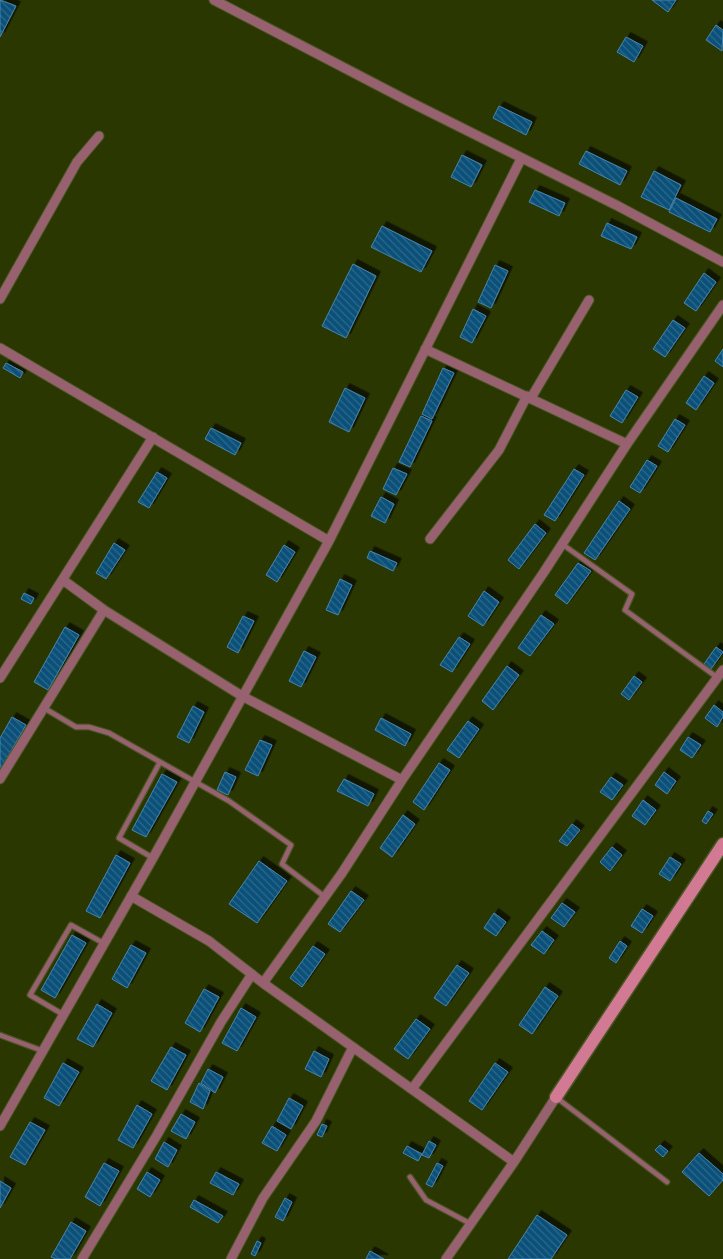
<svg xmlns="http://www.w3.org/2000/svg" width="723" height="1259" viewBox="0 0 723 1259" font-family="Figtree,sans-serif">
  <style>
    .building { fill: url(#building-back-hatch); stroke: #4785b1; filter: url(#shadow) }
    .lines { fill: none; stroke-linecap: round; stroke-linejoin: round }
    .lane-casing { stroke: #4a5623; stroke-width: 7 }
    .street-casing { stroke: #4a5623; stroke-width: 11 }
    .secondary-casing { stroke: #4a5623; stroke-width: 15 }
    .lane { stroke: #986170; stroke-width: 4.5 }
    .street { stroke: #986170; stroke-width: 9 }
    .secondary { stroke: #d27993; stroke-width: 12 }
  </style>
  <defs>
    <pattern id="building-back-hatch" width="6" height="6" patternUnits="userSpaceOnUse" patternTransform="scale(1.25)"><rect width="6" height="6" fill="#085079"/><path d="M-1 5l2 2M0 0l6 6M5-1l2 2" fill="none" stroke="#2c6a8b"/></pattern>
    <filter id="shadow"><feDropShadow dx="4.5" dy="-4.5" stdDeviation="0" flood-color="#0009"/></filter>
  </defs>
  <rect width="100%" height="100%" fill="#2b3701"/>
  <!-- building -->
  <path class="building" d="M0 0 16 6 0 37Z
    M652 0H676L668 12Z
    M716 25 723 30 722 51 706 40Z
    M626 37 643 46 634 62 617 52Z
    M499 106 532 122 526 135 493 118Z
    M586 151 627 171 620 185 579 164Z
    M462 155 482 165 471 187 451 177Z
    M654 171 681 185 669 210 641 197Z
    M535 190 565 203 559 216 529 202Z
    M676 198 717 219 710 232 669 212Z
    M607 223 637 237 631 249 601 236Z
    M382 226 432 251 421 272 371 247Z
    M353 264 376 276 346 338 322 326Z
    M495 265 508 271 491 308 478 302Z
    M704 273 716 282 696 311 684 303Z
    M473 309 486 316 472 343 460 337Z
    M673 320 685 328 665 357 653 349Z
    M723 349V367L715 361Z
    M6 363 23 372 20 378 3 368Z
    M443 368 454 373 432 419 422 414Z
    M704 376 714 383 696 410 686 403Z
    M345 388 365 398 349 432 329 422Z
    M626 390 638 397 622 423 610 416Z
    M421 416 432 421 410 467 399 462Z
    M675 419 685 425 668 452 658 446Z
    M211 428 241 443 235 455 205 439Z
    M647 460 657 466 640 493 630 487Z
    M393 468 407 474 396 495 383 489Z
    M574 469 584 475 555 521 544 515Z
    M157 472 167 478 149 508 138 502Z
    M381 497 394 504 385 523 371 516Z
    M619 501 630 509 595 560 584 553Z
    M535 524 546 533 519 569 508 560Z
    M114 543 125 550 106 579 96 573Z
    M284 545 295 552 277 582 266 575Z
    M370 551 397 563 393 571 367 558Z
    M578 563 591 571 567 604 555 595Z
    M340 579 352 585 338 615 326 610Z
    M484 591 499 602 483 626 468 616Z
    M24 593 34 598 31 604 21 599Z
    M541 615 554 624 530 656 518 648Z
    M243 616 254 621 238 653 227 647Z
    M65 627 79 635 48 690 34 682Z
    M459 637 470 644 452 672 440 665Z
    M716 647 723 652 711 669 704 664Z
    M304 651 316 657 301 687 289 681Z
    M507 666 519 675 493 710 482 701Z
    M634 676 642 682 629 700 621 694Z
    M714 705 723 712V717L717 727 705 718Z
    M193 706 204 712 189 743 177 737Z
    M12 717 26 725 0 770V738Z
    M381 718 411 734 405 746 375 730Z
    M468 721 479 729 459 758 447 750Z
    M688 737 701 745 692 758 680 750Z
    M260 740 272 745 258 776 245 770Z
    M439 763 450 770 424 810 413 802Z
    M225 772 236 777 228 795 217 790Z
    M664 772 676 781 667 794 655 785Z
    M162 774 177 782 146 837 132 830Z
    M611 777 623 785 612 800 600 792Z
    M344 779 374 794 368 806 337 791Z
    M643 800 656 810 645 825 632 816Z
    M708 811 713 814 706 824 702 821Z
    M403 815 415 824 392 857 380 848Z
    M572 824 580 830 567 846 559 841Z
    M612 847 622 855 610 871 600 862Z
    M116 855 130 863 100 918 86 911Z
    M670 857 681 864 670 881 659 874Z
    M259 861 287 881 257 923 229 904Z
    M351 891 364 900 340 932 328 924Z
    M562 903 575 912 564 927 551 918Z
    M642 909 653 916 642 933 631 926Z
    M494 913 506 922 496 936 484 928Z
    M542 931 554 940 544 954 531 945Z
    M72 935 86 943 55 998 41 990Z
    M620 941 627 946 616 963 609 958Z
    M131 945 146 953 127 988 112 979Z
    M313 946 325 954 302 987 290 978Z
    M457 965 469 973 446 1006 434 998Z
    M545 987 558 996 532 1034 519 1025Z
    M204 989 219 997 200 1032 185 1023Z
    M97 1004 112 1013 93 1047 77 1039Z
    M241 1008 256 1017 237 1051 222 1043Z
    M416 1019 430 1029 408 1059 394 1049Z
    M171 1047 186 1055 167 1090 151 1081Z
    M314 1051 329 1059 321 1077 305 1069Z
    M63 1063 79 1072 59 1106 44 1098Z
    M495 1063 508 1072 482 1110 469 1101Z
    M208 1069 223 1077 215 1093 201 1083Z
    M199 1083 210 1091 203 1109 190 1102Z
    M289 1098 303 1106 291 1129 277 1121Z
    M137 1105 152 1114 133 1148 118 1140Z
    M181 1114 195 1122 186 1139 171 1131Z
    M30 1122 45 1130 25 1165 10 1157Z
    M322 1124 327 1126 322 1137 317 1135Z
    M272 1126 286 1135 277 1151 262 1143Z
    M429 1141 436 1145 429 1158 422 1155Z
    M164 1142 177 1150 168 1167 155 1159Z
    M660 1145 668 1151 663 1157 655 1150Z
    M407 1146 422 1154 418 1161 403 1153Z
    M699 1153 723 1174V1180L709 1196 682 1172Z
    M104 1163 119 1171 100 1206 85 1197Z
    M437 1163 443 1166 432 1187 426 1184Z
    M147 1172 160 1180 150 1197 137 1189Z
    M216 1172 239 1184 233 1195 210 1183Z
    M0 1181 11 1188 0 1208Z
    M285 1198 292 1202 283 1221 275 1217Z
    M194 1200 223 1216 218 1223 190 1207Z
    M537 1215 567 1235 551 1259H508Z
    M71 1222 86 1231 70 1259H56L51 1257Z
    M257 1241 261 1243 255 1256 251 1254Z
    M370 1251 384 1259H366Z"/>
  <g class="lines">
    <!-- lane casing -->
    <g class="lane-casing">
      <path id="lane" d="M562 544 632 594 625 610 718 678
        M44 708 76 727H89L109 733 229 801 291 845 282 864 325 897
        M153 858 119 838 160 762
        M64 1015 30 995 71 925 105 944
        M0 1035 43 1051
        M557 1098 667 1182
        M410 1177 426 1200 471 1224"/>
    </g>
    <!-- street casing -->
    <g class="street-casing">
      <path id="street" d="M214 0 408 101 618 206 723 262
        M0 299 77 162 99 136
        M0 348 329 541
        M425 349 627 444
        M531 398 589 300
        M430 539 499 450 527 396
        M63 580 104 610 242 696 402 780
        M0 678 153 437
        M0 779 104 610
        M131 896 209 941 263 983 514 1162
        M263 983 342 873 402 780 544 572 627 444 723 305
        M412 1089 723 670
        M0 1126 153 858 329 541 521 159
        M82 1259 157 1135 221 1022 252 974
        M231 1259 263 1198 316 1121 353 1047
        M446 1259 514 1162 556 1097"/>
    </g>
    <!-- secondary casing -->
    <g class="secondary-casing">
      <path id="secondary" d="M556 1097 723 844"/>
    </g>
    <!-- lane -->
    <use href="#lane" class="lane"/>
    <!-- street -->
    <use href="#street" class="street"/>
    <!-- secondary -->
    <use href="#secondary" class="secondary"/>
  </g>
</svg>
